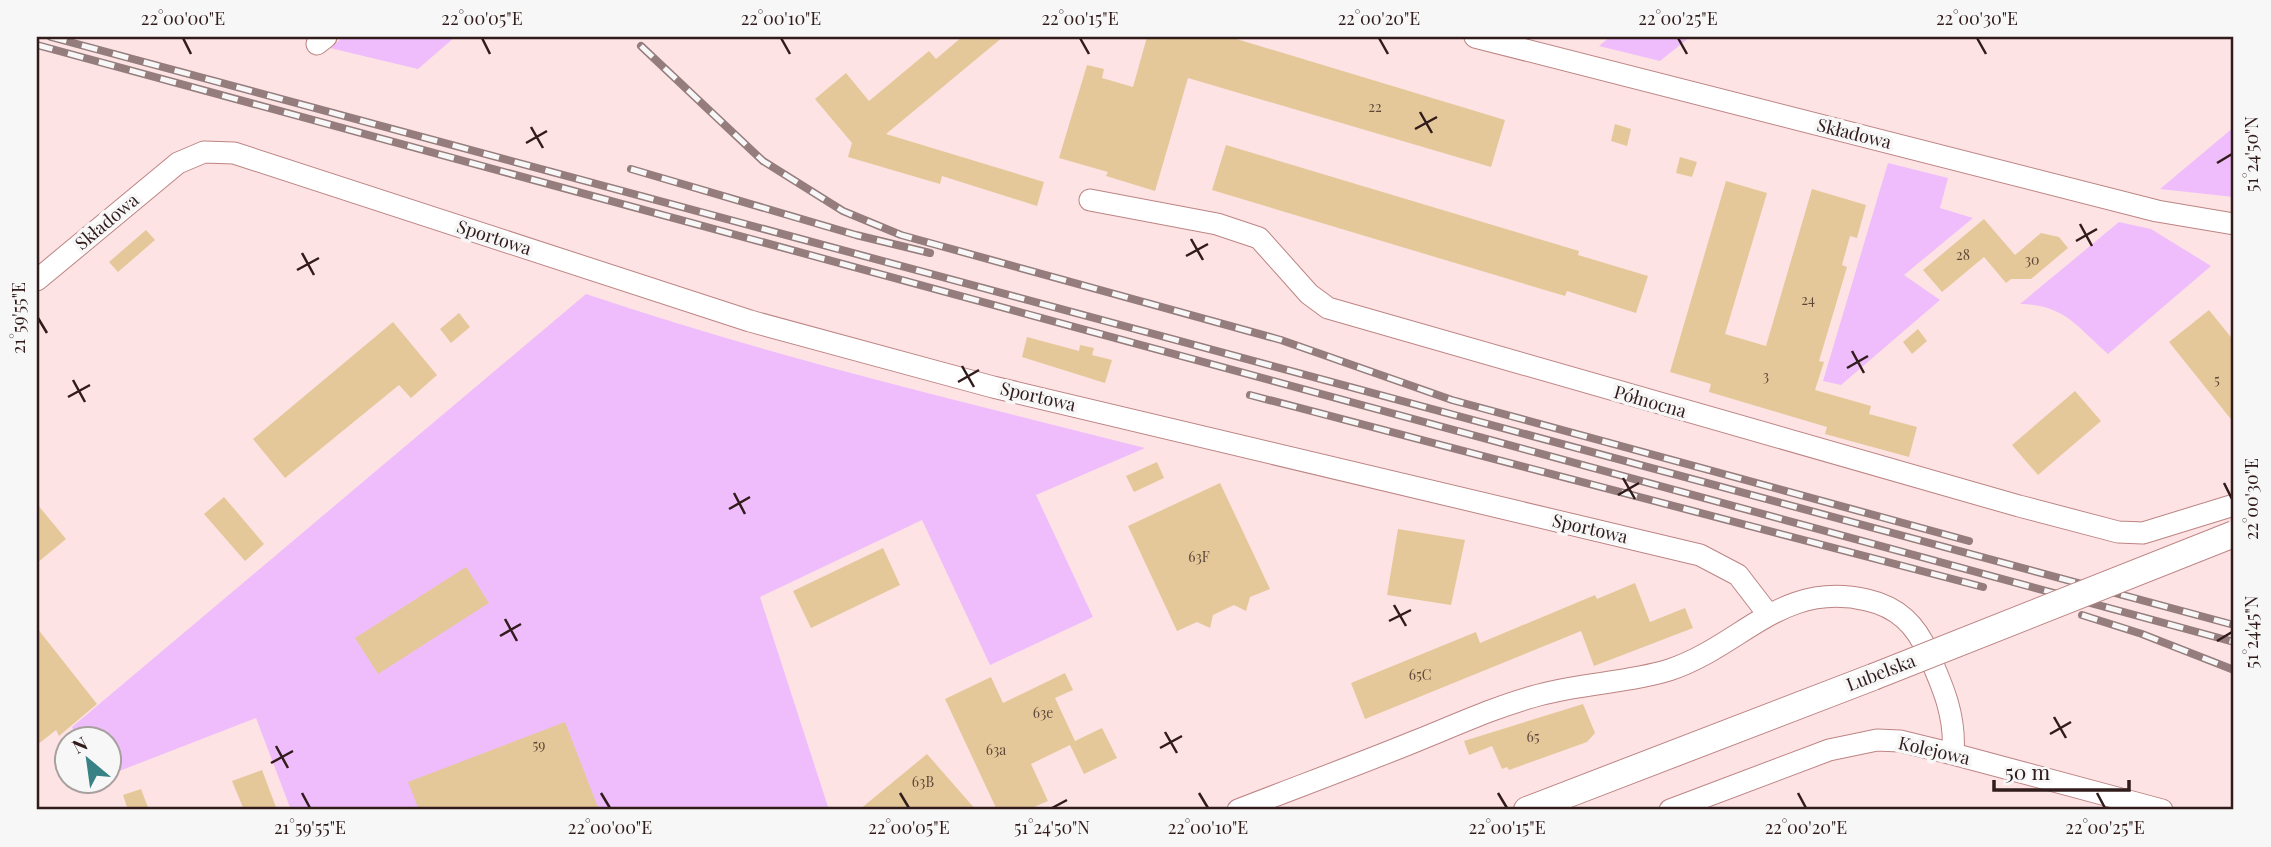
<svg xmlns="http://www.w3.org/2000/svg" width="2271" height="847" viewBox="0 0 2271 847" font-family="'Playfair Display',serif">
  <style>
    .green { fill: #efbdfc }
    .building { fill: #e5c899 }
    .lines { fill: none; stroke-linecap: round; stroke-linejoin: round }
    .minor-casing { stroke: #bd8484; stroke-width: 23 }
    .major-casing { stroke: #bd8484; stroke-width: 28 }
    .minor { stroke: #fff; stroke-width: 21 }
    .major { stroke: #fff; stroke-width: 26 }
    .rail-casing { stroke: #957d7d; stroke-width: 8 }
    .rail { stroke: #f7f7f7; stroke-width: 5; stroke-dasharray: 16; stroke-linecap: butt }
    .major-bridge-casing { stroke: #bd8484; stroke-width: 28; stroke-linecap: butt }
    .major-bridge { stroke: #fff; stroke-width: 26 }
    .ticks { fill: none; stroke: #311b1b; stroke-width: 2.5 }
    .labels { text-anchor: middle; stroke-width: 7; stroke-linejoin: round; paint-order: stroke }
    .number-label { font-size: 14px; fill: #5e463a }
    .street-label { font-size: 18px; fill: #311b1b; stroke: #f7f7f7 }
    .neatline { fill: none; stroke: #311b1b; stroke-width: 2.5 }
    .ticks-label { font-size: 18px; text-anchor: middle; fill: #311b1b }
  </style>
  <rect width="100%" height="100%" fill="#fde3e3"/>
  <!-- green -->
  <path class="green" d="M343 37H455L418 69 330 48Z
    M1610 37H1690L1660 61 1599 46Z
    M2234 127V197L2160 189Z
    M1888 163 1948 178 1940 208 1973 218 1904 275 1940 300 1841 385 1823 381Z
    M2119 222 2151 229 2211 266 2108 354C2076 326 2065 305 2020 304Z
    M586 294C769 356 957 400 1145 448L1036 495 1093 617 990 665 922 520 760 597 829 810H291L256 718 109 775 108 738H76L72 727Z"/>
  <!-- building -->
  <path class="building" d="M962 37H1003L886 134 1044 182 1037 206 942 176 940 184 848 157 852 143 815 99 846 73 869 101 929 51 936 59Z
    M1147 37H1230L1505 120 1491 167 1188 78 1155 191 1106 176 1108 172 1059 158 1087 65 1104 69 1102 78 1133 87Z
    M1615 124 1631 129 1627 146 1611 141Z
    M1226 145 1579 251 1578 255 1648 276 1636 313 1567 291 1565 296 1212 190Z
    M1680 157 1697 162 1692 177 1676 173Z
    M1726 181 1767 193 1725 334 1766 346 1812 189 1866 205 1857 238 1850 236 1842 265 1847 267 1819 361 1824 362 1815 390 1871 406 1869 414 1917 427 1909 457 1825 434 1827 427 1709 392 1711 384 1670 372Z
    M1984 219 2015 255 2041 233 2059 237 2068 248 2031 279H2011L2006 283 1984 257 1942 292 1923 270Z
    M146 230 155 240 118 272 109 262Z
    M2209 310 2234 341V423L2169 342Z
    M459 313 470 327 451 343 440 329Z
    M393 322 437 375 411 398 399 385 285 478 253 439Z
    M1918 329 1927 341 1912 354 1903 342Z
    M1027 337 1079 351 1080 345 1094 348 1092 355 1112 360 1105 383 1022 357Z
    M2075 391 2101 421 2038 475 2012 445Z
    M1157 462 1164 478 1134 492 1126 476Z
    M1220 483 1270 589 1250 597 1246 611 1234 605 1213 615 1210 628 1197 622 1177 631 1128 526Z
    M224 497 264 544 245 561 204 514Z
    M37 504 66 539 37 563Z
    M1398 529 1465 540 1451 605 1387 595Z
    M883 548 900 585 811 628 793 591Z
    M466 567 489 603 378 674 355 638Z
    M1635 583 1650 622 1685 608 1693 628 1594 666 1581 631 1365 719 1351 683 1476 632 1480 643 1595 595 1597 599Z
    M37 628 97 704 59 736 56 730 37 745Z
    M1065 673 1073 690 1055 698 1075 741 1102 728 1117 758 1084 774 1070 745 1031 764 1048 801 1027 810H997L945 699 991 677 1003 703Z
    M1583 704 1595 733 1587 742 1509 770 1507 767 1502 769 1492 746 1469 755 1464 741Z
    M565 722 599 810H419L408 782Z
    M927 754 976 810H859Z
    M262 770 277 810H244L232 781Z
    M141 789 149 810H128L123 795Z"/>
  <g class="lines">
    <!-- minor casing -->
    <g class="minor-casing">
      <path id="minor" d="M1475 37 2157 211 2234 224
        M317 44 326 37
        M1090 200 1217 224 1259 238 1309 294 1328 308 2019 506 2118 532 2143 533 2234 505
        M37 280 178 163 204 152 234 153 750 321 993 387 1700 555 1738 575 1768 614
        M1238 810C1297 787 1357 765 1416 741 1456 725 1497 706 1539 695 1582 683 1627 683 1669 670 1742 646 1781 580 1867 600 1898 607 1916 625 1928 653 1943 687 1956 716 1953 754
        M1670 810 1829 750 1877 740 1900 741 1953 754 2162 810"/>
    </g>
    <!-- major casing -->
    <g class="major-casing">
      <path id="major" d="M1527 810 1873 677"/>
    </g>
    <!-- minor -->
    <use href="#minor" class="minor"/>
    <!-- major -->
    <use href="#major" class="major"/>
    <!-- rail casing -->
    <g class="rail-casing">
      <path id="rail" d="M51 37 2234 625
        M37 45 2234 642
        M641 46 763 161 843 211 901 235 1281 340 1452 400 1969 541
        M631 169 856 235 930 253
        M1250 395 1983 587
        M2082 615 2142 634 2234 670"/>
    </g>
    <!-- rail -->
    <use href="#rail" class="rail"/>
    <!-- major-bridge casing -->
    <g class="major-bridge-casing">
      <path id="major-bridge" d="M1873 677 2234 534"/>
    </g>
    <!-- major-bridge -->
    <use href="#major-bridge" class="major-bridge"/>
  </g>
  <!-- ticks -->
  <path class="ticks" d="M183 38 191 54M482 38 490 54M781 38 790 54M1080 38 1089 54M1379 38 1388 54M1678 38 1687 54M1977 38 1986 54M1420 112 1432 133M531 127 543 148M1415 129 1437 117M526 143 547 131M2217 163 2232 154M2080 224 2092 246M1191 239 1203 260M2076 241 2097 229M302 253 314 275M1186 256 1208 244M297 270 319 258M38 318 47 333M1852 351 1864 373M962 366 974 387M1847 368 1868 356M73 380 85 402M958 382 979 370M68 397 90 385M1623 478 1635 499M2224 483 2232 499M734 493 745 514M1618 495 1639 483M729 509 750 497M1394 605 1406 626M505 619 517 641M1389 621 1411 610M500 636 521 624M2217 641 2232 632M2054 717 2066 738M1165 732 1177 753M2050 734 2071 722M276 746 288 768M1160 748 1182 736M271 763 293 751M302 793 310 808M601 793 610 808M900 793 909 808M1199 793 1208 808M1498 793 1507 808M1798 793 1806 808M2097 793 2105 808M1052 808 1067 800"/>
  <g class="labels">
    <!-- number labels -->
    <g class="number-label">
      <text x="1375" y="112">22</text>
      <text x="1963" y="260">28</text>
      <text x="2032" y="265">30</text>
      <text x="1808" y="305">24</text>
      <text x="1766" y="381">3</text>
      <text x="2217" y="385">5</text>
      <text x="1199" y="562">63F</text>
      <text x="1420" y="680">65C</text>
      <text x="1043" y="718">63e</text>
      <text x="1533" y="742">65</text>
      <text x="539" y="750">59</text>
      <text x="996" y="755">63a</text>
      <text x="923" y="787">63B</text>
    </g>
    <!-- street labels -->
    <g class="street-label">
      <text transform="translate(1854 134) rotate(14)" y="6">Składowa</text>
      <text transform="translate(107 222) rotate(-40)" y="6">Składowa</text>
      <text transform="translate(494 238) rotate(18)" y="6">Sportowa</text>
      <text transform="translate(1038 397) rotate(13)" y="6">Sportowa</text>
      <text transform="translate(1650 402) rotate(16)" y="6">Północna</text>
      <text transform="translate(1590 529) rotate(13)" y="6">Sportowa</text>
      <text transform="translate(1881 673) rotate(-21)" y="6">Lubelska</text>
      <text transform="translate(1934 751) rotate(13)" y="6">Kolejowa</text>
    </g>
  </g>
  <!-- border -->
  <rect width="2271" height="847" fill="none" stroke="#f7f7f7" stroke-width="77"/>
  <!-- north arrow -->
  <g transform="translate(88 760) rotate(331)"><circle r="33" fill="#f7f7f7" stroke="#a89f9f" stroke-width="2"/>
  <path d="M0-5L12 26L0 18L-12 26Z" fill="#388184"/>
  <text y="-10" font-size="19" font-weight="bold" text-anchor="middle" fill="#311b1b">N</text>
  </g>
  <!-- scale -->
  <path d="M1994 780v10h135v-10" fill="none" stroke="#311b1b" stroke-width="3.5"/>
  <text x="2005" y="780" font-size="21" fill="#311b1b" stroke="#f7f7f7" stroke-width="5" paint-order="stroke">50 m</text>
  <rect x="38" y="38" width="2194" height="770" class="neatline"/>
  <g class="ticks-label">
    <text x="183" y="25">22°00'00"E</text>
    <text x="482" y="25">22°00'05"E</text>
    <text x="781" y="25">22°00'10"E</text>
    <text x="1080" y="25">22°00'15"E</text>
    <text x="1379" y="25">22°00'20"E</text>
    <text x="1678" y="25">22°00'25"E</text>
    <text x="1977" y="25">22°00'30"E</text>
    <text transform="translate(2252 154) rotate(-90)" y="6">51°24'50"N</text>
    <text transform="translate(19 318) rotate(-90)" y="6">21°59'55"E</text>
    <text transform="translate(2252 499) rotate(-90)" y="6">22°00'30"E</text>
    <text transform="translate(2252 632) rotate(-90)" y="6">51°24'45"N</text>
    <text x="310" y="834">21°59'55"E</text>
    <text x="610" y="834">22°00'00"E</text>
    <text x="909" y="834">22°00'05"E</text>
    <text x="1052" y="834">51°24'50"N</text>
    <text x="1208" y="834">22°00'10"E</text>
    <text x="1507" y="834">22°00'15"E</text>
    <text x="1806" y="834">22°00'20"E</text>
    <text x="2105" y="834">22°00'25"E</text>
  </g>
</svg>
